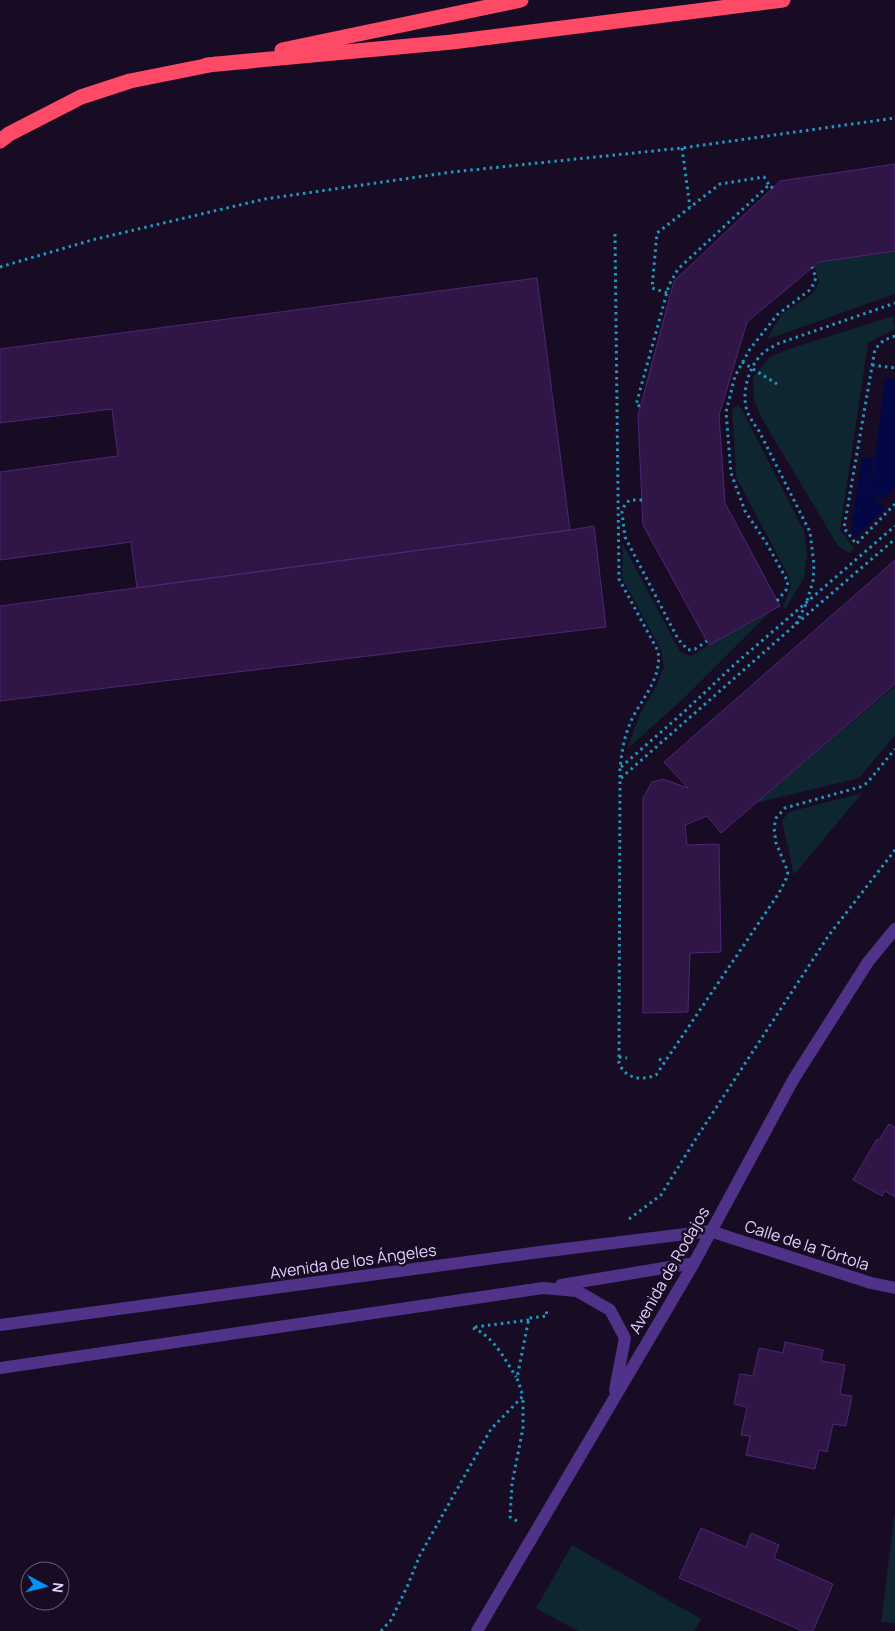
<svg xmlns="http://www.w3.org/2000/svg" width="895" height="1631" viewBox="0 0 895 1631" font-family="Manrope,sans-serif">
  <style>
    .green { fill: #0e262f }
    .water { fill: #040745 }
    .building { fill: #2f1647; stroke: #4f2576 }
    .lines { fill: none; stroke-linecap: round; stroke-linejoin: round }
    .path { stroke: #2198c0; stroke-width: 3; stroke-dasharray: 2.5 4; stroke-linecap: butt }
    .street { stroke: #503288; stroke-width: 12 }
    .highway { stroke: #ff4a67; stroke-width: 15 }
    .labels { text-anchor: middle; stroke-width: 5; stroke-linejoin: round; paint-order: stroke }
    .street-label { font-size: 16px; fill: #e4cfff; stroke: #180c24 }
  </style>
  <rect width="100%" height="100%" fill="#180c24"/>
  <!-- green -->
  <path class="green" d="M895 251V294L768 339 772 329 782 314 812 294 819 282 814 266 819 262Z
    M893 316 895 329 868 343 840 530 854 548 849 553 838 546 761 417 754 400 753 377 770 357 789 349Z
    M738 405 742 410 804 531 807 554 804 578 785 609 783 607 791 586 788 575 736 477 732 410Z
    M623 544 680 652 691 656 709 645 769 613 682 700 627 749 641 712 656 687 664 667 661 650 622 578Z
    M895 686V735L859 778 756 803Z
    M862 793 794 875 782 821 789 812Z
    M895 1510V1623L881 1622Z
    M572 1545 701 1619 694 1631H578L536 1608Z"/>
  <!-- water -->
  <path class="water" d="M885 378 895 379V488L885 498 879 499 872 491V481Z
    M862 457 873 459 871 489 872 494 885 509 855 537 851 530Z"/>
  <!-- building -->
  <path class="building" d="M895 164V251L819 262 747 322 719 415 725 503 780 606 709 645 643 525 638 416 674 281 780 181Z
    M537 278 570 530 137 588 131 542 0 560V472L118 456 112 409 0 423V349Z
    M594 526 606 627 0 701V606L570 530Z
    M895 560V684L721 833 707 816 685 825 687 845 719 844 721 952 690 953 688 1012 643 1013V798L652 782 663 779 688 788 664 762Z
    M889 1124 895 1127V1197L885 1191 882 1196 853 1180 877 1139 879 1140Z
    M785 1342 823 1350 821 1361 845 1365 840 1394 852 1396 846 1426 833 1424 827 1452 819 1450 815 1469 746 1455 750 1436 741 1435 747 1407 734 1404 740 1374 753 1376 759 1348 783 1353Z
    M701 1528 746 1547 751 1533 779 1545 774 1558 833 1584 813 1631H803L679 1578Z"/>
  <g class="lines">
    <!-- path -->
    <path class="path" d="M682 148 690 207
      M615 234 619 579 658 651C662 676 645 695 634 715 625 732 622 749 620 768L619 1063C625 1079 642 1081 656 1075L779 893 786 879 788 872 776 843 774 828 776 818 785 808 860 787 867 783 895 749
      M0 267 92 240 265 199 452 172 682 148 895 118
      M667 293 652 288 657 233 720 184 764 177 769 185
      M895 336 884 340 875 349 844 528 856 544 895 504
      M742 362 777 384
      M872 365 895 368
      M640 406 636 405 669 285 678 269 769 185 773 188
      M642 500H630L625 504 622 512 625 537 678 639 688 650 695 649 707 641
      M777 601 786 590 788 582 767 544 745 511 731 473 726 412 735 376 750 349 777 315 811 289 816 278 812 267
      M796 624 806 604 813 581 814 565 810 532 759 431C754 424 748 416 746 407 742 389 750 364 764 352 768 349 773 347 777 344L895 303
      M621 767 685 711 735 664 895 526
      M621 778 796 624 895 539
      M619 1057 627 1058
      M659 1059 665 1062
      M629 1219 661 1195 697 1137 829 935 895 850
      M475 1327 529 1320
      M473 1328C493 1336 505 1359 516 1377
      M517 1521 510 1517 512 1484 523 1428V1397
      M381 1631 391 1620 407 1587 420 1555 491 1429 523 1396 517 1378 529 1318 547 1316 546 1309"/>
    <!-- street -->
    <path class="street" d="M561 1285 694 1263
      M0 1325 540 1252 710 1231 871 1283 895 1288
      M0 1368 543 1288 577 1291 610 1310 625 1338 615 1390
      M477 1631 694 1263 793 1080 868 962 895 929"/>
    <!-- highway -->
    <path class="highway" d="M282 50 521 0
      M207 65 452 42 783 0
      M0 141 9 134 81 97 130 81 215 64"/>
  </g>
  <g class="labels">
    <!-- street labels -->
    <g class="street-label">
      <text transform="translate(807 1245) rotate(18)" y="6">Calle de la Tórtola</text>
      <text transform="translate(353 1261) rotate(-8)" y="6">Avenida de los Ángeles</text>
      <text transform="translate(669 1270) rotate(-60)" y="6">Avenida de Rodajos</text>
    </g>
  </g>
  <!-- north arrow -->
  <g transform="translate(45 1586) rotate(97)"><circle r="24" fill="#180c24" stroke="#6a5a7c"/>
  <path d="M0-4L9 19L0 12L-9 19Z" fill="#0092fa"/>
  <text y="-8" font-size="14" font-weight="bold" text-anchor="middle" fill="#e4cfff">N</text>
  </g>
</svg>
